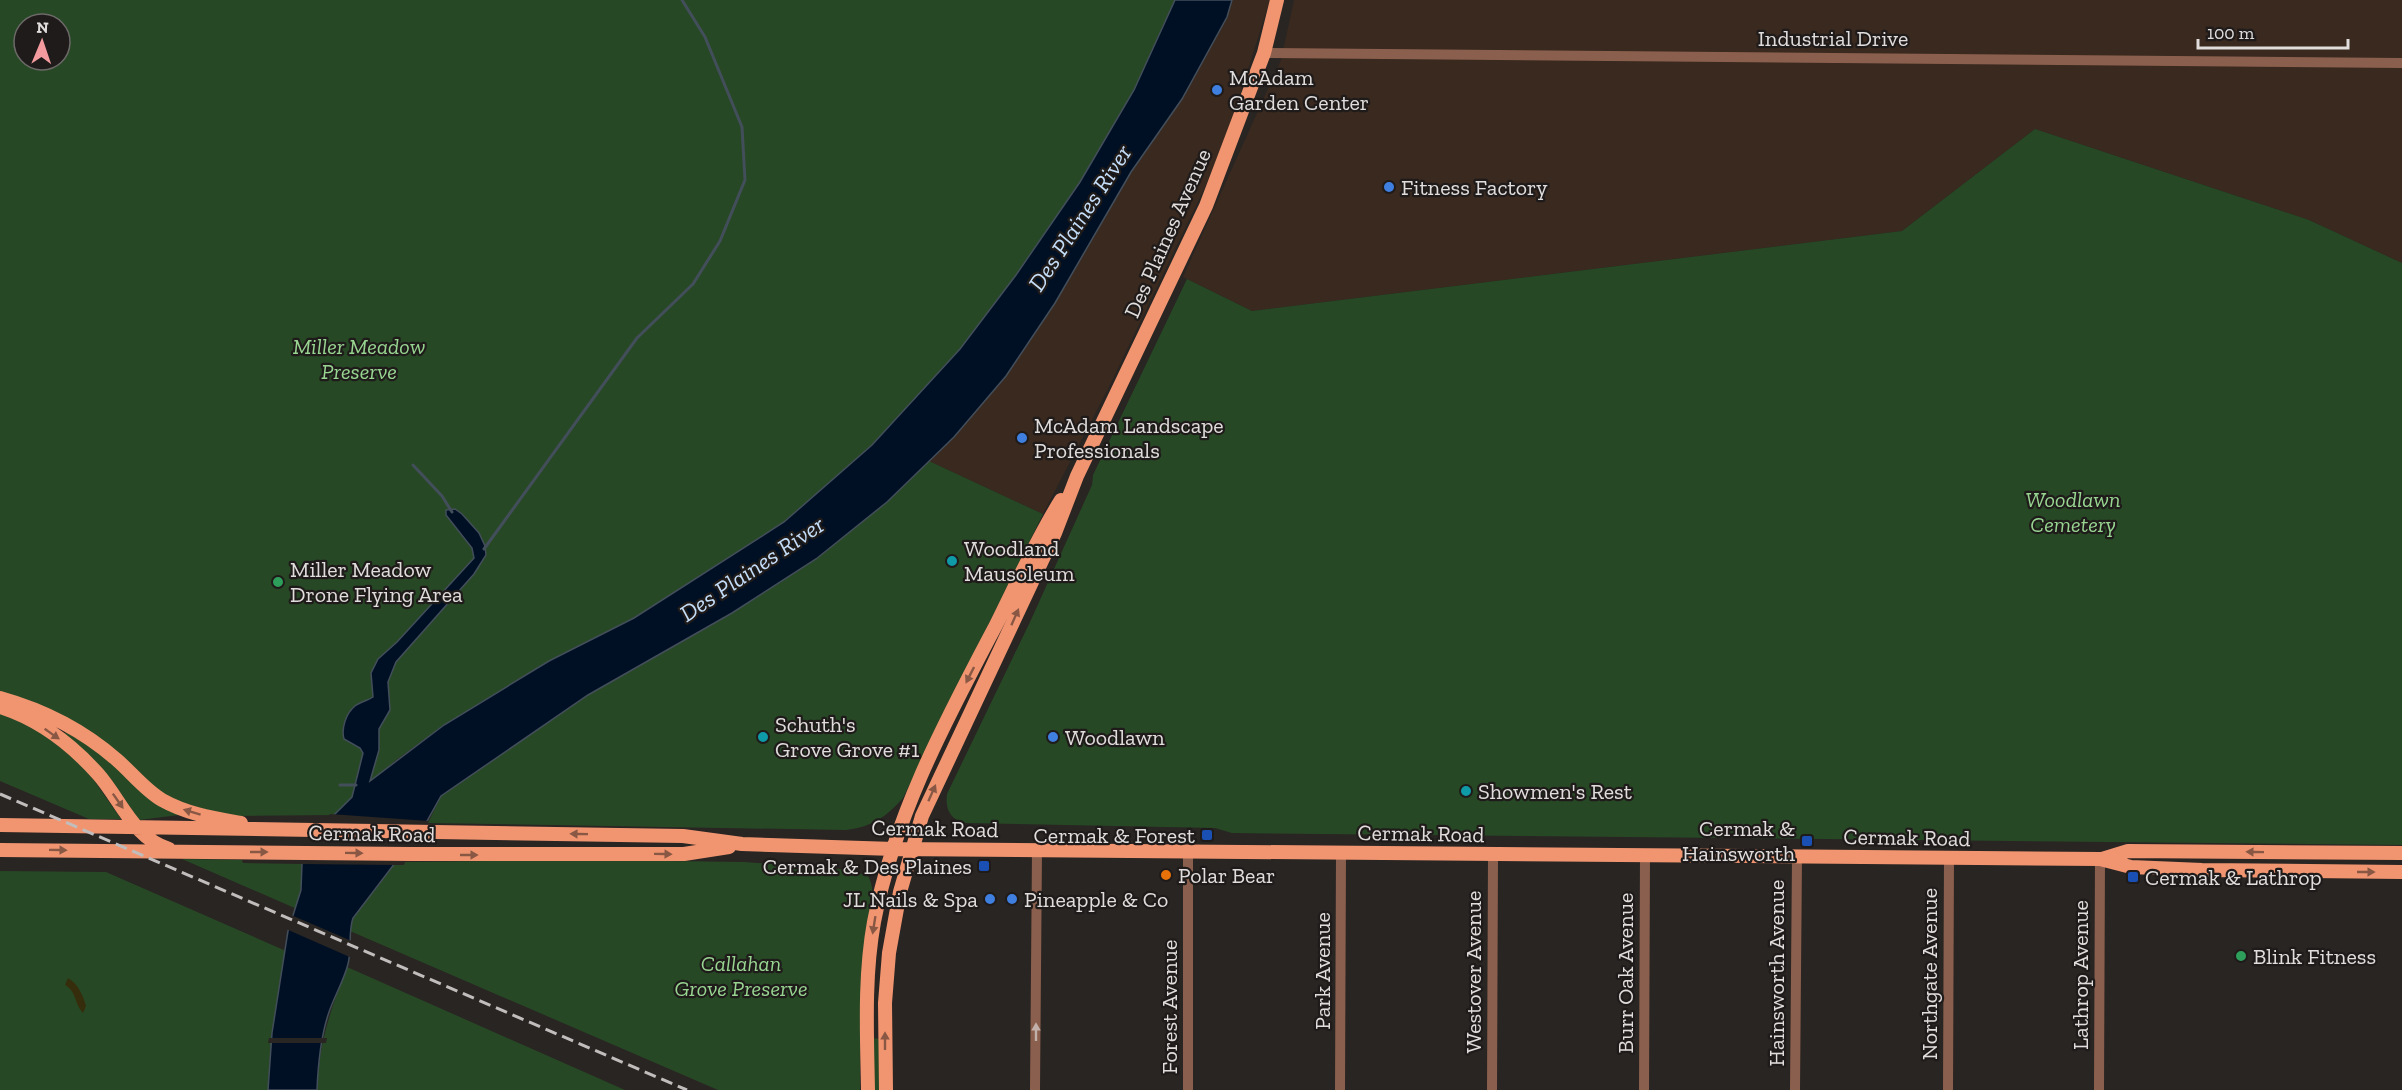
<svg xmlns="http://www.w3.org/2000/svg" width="2402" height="1090" viewBox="0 0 2402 1090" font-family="'Zilla Slab',serif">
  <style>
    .industrial { fill: #39291f }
    .green { fill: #274825; fill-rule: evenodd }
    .sand { fill: #352d0c }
    .water { fill: #001024; stroke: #434e5b; stroke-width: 1.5 }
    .pier { fill: #292523 }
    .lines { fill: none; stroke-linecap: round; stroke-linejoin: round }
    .stream { stroke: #434e5b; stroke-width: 3 }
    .minor { stroke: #8b5f4d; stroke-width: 10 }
    .major { stroke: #f19570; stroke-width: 14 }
    .rail { stroke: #c0bdbc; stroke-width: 3; stroke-dasharray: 12 6; stroke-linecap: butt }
    .oneway { fill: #885845 }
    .oneway2 { fill: #c2b1aa }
    .shop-dot { fill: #3f7fe0; stroke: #1f1b1a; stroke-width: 2 }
    .culture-dot { fill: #0f9aa8; stroke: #1f1b1a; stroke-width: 2 }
    .leisure-dot { fill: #2e9e5b; stroke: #1f1b1a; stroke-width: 2 }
    .transit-dot { fill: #1a4fb4; stroke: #1f1b1a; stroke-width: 2 }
    .food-dot { fill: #e8710a; stroke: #1f1b1a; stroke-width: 2 }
    .labels { text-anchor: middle; stroke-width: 4.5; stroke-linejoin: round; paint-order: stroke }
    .street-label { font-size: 22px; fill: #e0dddc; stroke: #1f1b1a }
    .poi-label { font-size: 22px; fill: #e0dddc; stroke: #1f1b1a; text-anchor: start }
    .park-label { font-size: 22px; font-style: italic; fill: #97d591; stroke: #1f1b1a }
    .water-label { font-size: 24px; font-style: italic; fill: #c4ddf8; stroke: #1f1b1a }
  </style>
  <rect width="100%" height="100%" fill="#292523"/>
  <!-- industrial -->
  <path class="industrial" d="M1232 0H1270L1230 126 1206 185 1109 387 1043 514 929 461 954 437 1006 376 1055 303 1131 172 1182 99 1227 17Z
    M1294 0H2402V263L2309 220 2035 129 1902 231 1252 311 1183 277 1281 60Z"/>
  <!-- green -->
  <path class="green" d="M0 0H1175L1134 90 1080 182 1016 275 960 349 872 445 784 522 634 618 549 661 444 725 396 760 334 815 232 816 219 814 166 797 120 758 0 693ZM24 24H60V60H24Z
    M2035 129 2309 220 2402 263V845L1232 833 1215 828 966 823C950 820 945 809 947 794L1030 622 1092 485 1093 475 1187 279 1252 311 1902 231Z
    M929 461 1043 514 903 798C886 817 872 827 846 830L428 823 441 796 588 695 732 613 816 559 887 502Z
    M0 712 30 724 84 766 121 819H89L0 781Z
    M67 730 80 738 179 815 139 820 110 778 63 736Z
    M182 859 242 860 243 863 302 864 301 890 297 909Z
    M591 860 744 862 849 870 868 876C877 891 870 909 868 925 859 979 860 1035 860 1090H718L350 931 353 918 394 865H404L405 862Z
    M0 871 106 872 286 951 272 1033 268 1090H0Z
    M347 967 356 971 625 1090H317C318 1047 331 1007 347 967Z
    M873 1038 879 1039V1090H874Z"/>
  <!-- sand -->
  <path class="sand" d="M68 978C78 984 83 995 86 1006L83 1013C74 1003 77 992 65 985Z"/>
  <!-- water -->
  <path class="water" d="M1175 0H1232L1227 17 1182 99 1131 172 1055 303 1006 376 954 437 887 502 816 559 732 613 588 695 441 796 427 821 353 918C348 932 352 948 348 964 344 980 335 995 329 1012 321 1035 318 1065 317 1090H268L272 1033 288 931 301 890 302 864 334 815 352 797 363 753 360 748 344 739C341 729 346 713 355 706 360 702 367 701 373 697L371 673 378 659 397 642 474 558 472 548 446 515V510L455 509 462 514 479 533 485 546 486 555 474 574 396 662 388 682 390 710 379 729V750L370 781 444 725 549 661 634 618 784 522 872 445 960 349 1016 275 1080 182 1134 90Z"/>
  <!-- pier -->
  <path class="pier" d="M330 814 429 821 397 865 299 864Z
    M291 915 354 942 352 958 286 929Z
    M269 1038H327L326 1043H268Z"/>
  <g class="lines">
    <!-- stream -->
    <path class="stream" d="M413 465 442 496 452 512
      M484 549 637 338 693 284 720 241 745 180 742 127 705 37 682 0
      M340 785H356"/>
    <!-- minor -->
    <path class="minor" d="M1264 53 2402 63
      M1035 1090 1037 850
      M1188 1090V851
      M1340 1090 1341 853
      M1492 1090 1493 855
      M1644 1090 1645 855
      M1795 1090 1797 857
      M1948 1090 1949 858
      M2099 1090 2100 859"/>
    <!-- major -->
    <path class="major" d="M0 698C43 710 84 731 117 760 132 773 145 790 162 800 187 814 213 818 241 823
      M0 707C38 719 72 745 98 774 121 800 133 838 169 849
      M0 825 683 836 742 844 894 849 2100 859 2131 867 2202 870 2402 872
      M0 850 410 854H684L729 847
      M2102 859 2128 851 2402 853
      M868 1090C867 1034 864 977 874 922 894 816 946 720 996 625 1017 583 1036 540 1061 500
      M886 1090 885 1003 889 953 900 892 922 816 1055 533 1077 476 1206 206 1264 53 1277 0"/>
    <!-- rail -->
    <path class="rail" d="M0 794 687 1090"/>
  </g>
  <!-- one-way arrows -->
  <defs><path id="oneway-solid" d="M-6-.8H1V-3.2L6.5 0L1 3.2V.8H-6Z" transform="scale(1.5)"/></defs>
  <g class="oneway">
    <use href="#oneway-solid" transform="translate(1015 617) rotate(-66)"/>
    <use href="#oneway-solid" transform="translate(970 675) rotate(117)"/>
    <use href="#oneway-solid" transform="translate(52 734) rotate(35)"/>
    <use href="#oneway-solid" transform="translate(932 793) rotate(-66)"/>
    <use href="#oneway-solid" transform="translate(118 801) rotate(55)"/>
    <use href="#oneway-solid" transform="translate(192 812) rotate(-163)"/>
    <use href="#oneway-solid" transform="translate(579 834) rotate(-179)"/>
    <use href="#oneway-solid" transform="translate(58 850) rotate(1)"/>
    <use href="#oneway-solid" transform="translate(259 852)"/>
    <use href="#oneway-solid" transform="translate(2255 852) rotate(-179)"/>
    <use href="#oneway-solid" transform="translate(354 853) rotate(1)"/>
    <use href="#oneway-solid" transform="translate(663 854) rotate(1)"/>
    <use href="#oneway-solid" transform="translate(469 855)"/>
    <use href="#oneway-solid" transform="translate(2366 872)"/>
    <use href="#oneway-solid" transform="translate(874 925) rotate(99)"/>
    <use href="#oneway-solid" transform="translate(885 1041) rotate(-90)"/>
  </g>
  <use class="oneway2" href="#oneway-solid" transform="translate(1036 1032) rotate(-90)"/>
  <!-- markers -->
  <g class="shop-dot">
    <circle cx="1217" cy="90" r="6"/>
    <circle cx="1389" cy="187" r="6"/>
    <circle cx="1022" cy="438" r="6"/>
    <circle cx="1053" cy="737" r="6"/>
    <circle cx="990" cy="899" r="6"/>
    <circle cx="1012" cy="899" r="6"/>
  </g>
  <g class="culture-dot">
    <circle cx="952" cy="561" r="6"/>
    <circle cx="763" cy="737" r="6"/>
    <circle cx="1466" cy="791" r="6"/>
  </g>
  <g class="leisure-dot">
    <circle cx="278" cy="582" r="6"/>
    <circle cx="2241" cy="956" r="6"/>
  </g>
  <g class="transit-dot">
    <rect x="1201" y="829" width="12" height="12" rx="3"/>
    <rect x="1801" y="835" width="12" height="12" rx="3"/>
    <rect x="978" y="860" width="12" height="12" rx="3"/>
    <rect x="2127" y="871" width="12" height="12" rx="3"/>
  </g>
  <circle class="food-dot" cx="1166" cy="875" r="6"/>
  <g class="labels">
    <!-- street labels -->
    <g class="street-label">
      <text x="1833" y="46">Industrial Drive</text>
      <text transform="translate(1167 233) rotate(-66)" y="8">Des Plaines Avenue</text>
      <text transform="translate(935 828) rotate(1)" y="8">Cermak Road</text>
      <text transform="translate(372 833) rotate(1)" y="8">Cermak Road</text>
      <text transform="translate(1421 833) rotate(1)" y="8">Cermak Road</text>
      <text transform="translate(1907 837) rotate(1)" y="8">Cermak Road</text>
      <text transform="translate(1322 971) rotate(-90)" y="8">Park Avenue</text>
      <text transform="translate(1473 972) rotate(-90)" y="8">Westover Avenue</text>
      <text transform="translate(1625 973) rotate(-90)" y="8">Burr Oak Avenue</text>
      <text transform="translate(1776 973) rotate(-90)" y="8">Hainsworth Avenue</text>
      <text transform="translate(1929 974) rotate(-90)" y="8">Northgate Avenue</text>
      <text transform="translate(2080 975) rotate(-90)" y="8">Lathrop Avenue</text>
      <text transform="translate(1169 1007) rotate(-90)" y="8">Forest Avenue</text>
    </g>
    <!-- poi labels -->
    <g class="poi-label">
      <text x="1229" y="85">McAdam<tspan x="1229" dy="25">Garden Center</tspan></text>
      <text x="1401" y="195">Fitness Factory</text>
      <text x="1034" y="433">McAdam Landscape<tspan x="1034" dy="25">Professionals</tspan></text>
      <text x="964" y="556">Woodland<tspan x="964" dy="25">Mausoleum</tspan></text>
      <text x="290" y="577">Miller Meadow<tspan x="290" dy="25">Drone Flying Area</tspan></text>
      <text x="775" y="732">Schuth's<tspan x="775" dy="25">Grove Grove #1</tspan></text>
      <text x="1065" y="745">Woodlawn</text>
      <text x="1478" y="799">Showmen's Rest</text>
      <text x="1795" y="836" text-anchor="end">Cermak &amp;<tspan x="1795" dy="25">Hainsworth</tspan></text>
      <text x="1195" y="843" text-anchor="end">Cermak &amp; Forest</text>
      <text x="972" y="874" text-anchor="end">Cermak &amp; Des Plaines</text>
      <text x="1178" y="883">Polar Bear</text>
      <text x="2145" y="885">Cermak &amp; Lathrop</text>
      <text x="978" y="907" text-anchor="end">JL Nails &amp; Spa</text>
      <text x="1024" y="907">Pineapple &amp; Co</text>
      <text x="2253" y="964">Blink Fitness</text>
    </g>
    <!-- park labels -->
    <g class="park-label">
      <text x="359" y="354">Miller Meadow<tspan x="359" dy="25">Preserve</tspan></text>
      <text x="2073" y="507">Woodlawn<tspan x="2073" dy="25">Cemetery</tspan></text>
      <text x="741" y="971">Callahan<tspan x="741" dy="25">Grove Preserve</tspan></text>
    </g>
    <!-- water labels -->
    <g class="water-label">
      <text transform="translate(1080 218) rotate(-57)" y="8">Des Plaines River</text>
      <text transform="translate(752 569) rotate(-34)" y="8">Des Plaines River</text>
    </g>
  </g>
  <!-- north arrow -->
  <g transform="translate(42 42) rotate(2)"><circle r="28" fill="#1f1b1a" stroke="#6c6968" stroke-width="1.5"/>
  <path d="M0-4.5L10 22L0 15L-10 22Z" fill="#f49b9f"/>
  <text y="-9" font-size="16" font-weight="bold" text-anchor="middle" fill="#e0dddc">N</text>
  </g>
  <!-- scale -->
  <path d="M2198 39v9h150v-9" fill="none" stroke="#e0dddc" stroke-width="3"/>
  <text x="2207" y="39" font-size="18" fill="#e0dddc" stroke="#1f1b1a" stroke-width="4.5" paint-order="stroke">100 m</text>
</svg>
